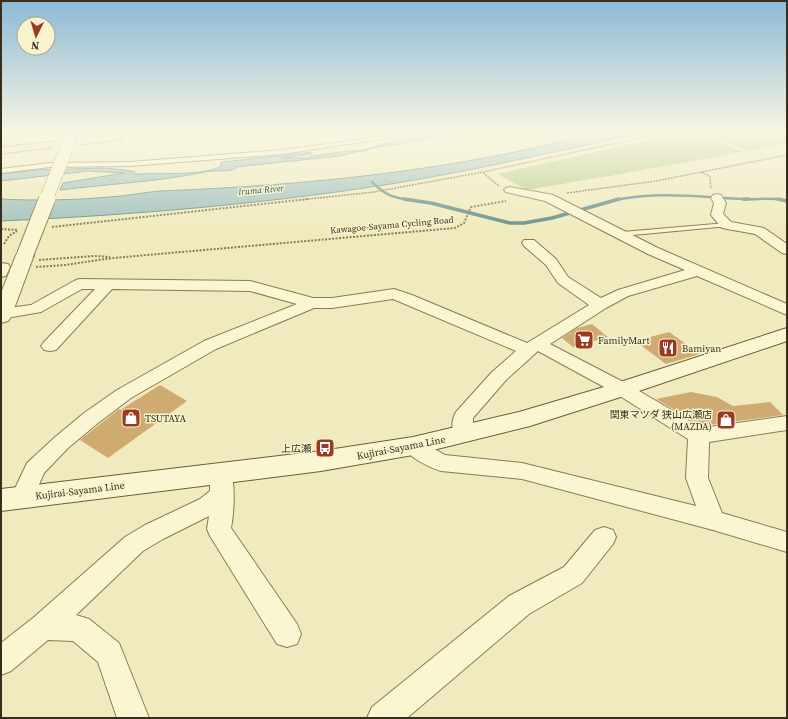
<svg xmlns="http://www.w3.org/2000/svg" width="788" height="719" viewBox="0 0 788 719" font-family="'Source Serif 4','Noto Sans JP',serif">
  <style>
    .green { fill: #bbce91 }
    .water { fill: #a2c1be; stroke: #688f8d }
    .lines { fill: none; stroke-linecap: round; stroke-linejoin: round }
    .stream-far1 { stroke: #688f8d; stroke-width: 2.5 }
    .stream { stroke: #688f8d; stroke-width: 3.5 }
    .building { fill: #d0ab71 }
    .service-casing { stroke: #897b56; stroke-width: 2 }
    .minor-casing { stroke: #897b56; stroke-width: 2 }
    .tertiary-casing { stroke: #897b56; stroke-width: 2 }
    .secondary-casing { stroke: #6b5c39; stroke-width: 2 }
    .path-far1 { stroke: #897b56; stroke-width: 1.5; stroke-dasharray: 2 1; stroke-linecap: butt }
    .path { stroke: #897b56; stroke-width: 2; stroke-dasharray: 2 1.5; stroke-linecap: butt }
    .service { fill: #faf6d1; fill-rule: evenodd }
    .minor { fill: #faf6d1; fill-rule: evenodd }
    .tertiary { fill: #faf6d1; fill-rule: evenodd }
    .secondary { fill: #faf6d1; fill-rule: evenodd }
    .tertiary-bridge-far1-casing { stroke: #897b56; stroke-width: 14; stroke-linecap: butt }
    .tertiary-bridge-casing { stroke: #897b56; stroke-width: 18; stroke-linecap: butt }
    .tertiary-bridge-far1 { stroke: #faf6d1; stroke-width: 13 }
    .tertiary-bridge { stroke: #faf6d1; stroke-width: 16 }
    .labels { text-anchor: middle; stroke-width: 3; stroke-linejoin: round; paint-order: stroke }
    .far-water-label { font-size: 9px; font-style: italic; fill: #2a5258; stroke: #f7f3ce }
    .far-street-label { font-size: 9px; fill: #372e1b; stroke: #f7f3ce }
    .poi-label { font-size: 10px; fill: #372e1b; stroke: #f7f3ce; text-anchor: start }
    .street-label { font-size: 10px; fill: #372e1b; stroke: #f7f3ce }
  </style>
  <rect width="100%" height="100%" fill="#f0ebbe"/>
  <!-- green -->
  <path class="green" d="M684 132H690L743 152 615 175 527 190 498 174Z
    M694 132H787V144L750 151Z"/>
  <!-- water -->
  <path class="water" d="M598 132H637L630 134 632 135C554 152 476 170 397 183 266 204 133 215 1 221V199C36 201 75 200 110 197 127 196 144 192 161 191 308 185 456 171 598 132Z
    M436 134 438 135 424 140 377 147 339 156 236 167 235 169C227 172 214 170 205 172 157 182 108 184 60 190L63 183 124 173 88 171 1 181V174L36 170 105 168 133 171 135 172 134 174H137C157 173 206 176 221 166L220 163 223 162 312 152V154L281 158H309L312 157 311 156 349 151H364L385 143Z"/>
  <g class="lines">
    <!-- stream-far1 -->
    <path class="stream-far1" d="M372 182C385 195 393 198 411 200
      M615 200C657 191 701 197 743 199 757 200 770 197 783 200"/>
    <!-- stream -->
    <path class="stream" d="M404 199 431 203 510 223H524L552 218 619 199
      M743 199H749
      M778 199 787 201"/>
  </g>
  <!-- building -->
  <path class="building" d="M592 324 608 337 573 347 562 338 577 328Z
    M669 332 700 354 666 364 635 341Z
    M160 385 187 401 108 458 80 440 119 409 120 410Z
    M691 392 717 397 733 406 770 402 783 415 702 426 656 399Z"/>
  <g class="lines">
    <!-- service casing -->
    <g class="service-casing">
      <path id="service" d="M419 132H428L282 154 130 166 50 167 1 173V169L50 163 130 162 282 150Z
        M727 223 730 225 729 226 622 236 619 234 622 232Z"/>
    </g>
    <!-- minor casing -->
    <g class="minor-casing">
      <path id="minor" d="M510 187 553 195 658 248 787 304V315L697 276 628 296 606 308 550 344 629 385 702 428 787 416V430L709 442 708 478 722 513 787 532V552L713 530 522 479 441 471C428 467 409 457 402 446L405 441 413 438 421 441 445 455 522 463 696 506 686 478 688 439 615 393 538 351 506 380 473 418V435L470 440 463 442 456 440C451 432 451 420 456 412L492 372 516 351 393 299 332 308H314L216 349 131 398 98 423 68 448 44 473 31 503 23 506 15 503 11 497 27 463 54 438 84 413 117 390 204 341 297 304 250 291 112 289 56 350 50 351 44 350 41 346 44 342 95 289H82L41 312 1 319V309L31 305 74 281 79 279 250 281 313 298H332L394 289 412 295 527 343 589 305 558 283 546 265 524 246 522 243 524 240H534L556 259 568 277 601 298 618 290 685 270 648 254 545 201 506 192 504 190 506 188Z
        M717 194 721 195 726 203 723 214 731 222 764 228 787 244V254L782 253 755 234 722 228 711 215 714 203 711 198 713 195Z
        M1 263 8 264 10 267 6 276 1 277Z
        M221 466 229 468C236 480 234 513 231 528L297 624 301 634 297 644 287 647 277 644 210 536 207 529 209 516 163 539 143 551 76 615 89 619 119 643 149 718H117L98 662 73 641 48 640 11 671 1 675V643L33 618 125 537 145 525 200 499 210 491V474L213 468Z
        M604 527 613 530 616 537 613 544 582 583 529 614 407 718H367L372 707 509 596 564 567 595 530Z"/>
    </g>
    <!-- tertiary casing -->
    <g class="tertiary-casing">
      <path id="tertiary" d="M67 132H79L73 145H65L63 142Z
        M25 250 31 251 34 255 11 317 8 321 1 323V293L16 255 19 251Z"/>
    </g>
    <!-- secondary casing -->
    <g class="secondary-casing">
      <path id="secondary" d="M787 328V341L630 394 530 426 413 455 321 471 1 511V489L321 451 413 437 519 412 614 384Z"/>
    </g>
    <!-- path-far1 -->
    <path class="path-far1" d="M85 137 158 132
      M81 145 121 140 120 134
      M1 147 54 141
      M1 154 52 148
      M702 172 710 177 711 189
      M483 173 499 186
      M567 193 656 181 787 155
      M299 200 374 192 483 172 668 132"/>
    <!-- path -->
    <path class="path" d="M52 227 308 199
      M1 229 18 230
      M4 244 9 236 17 231
      M39 260 95 256 110 257
      M36 267 65 265 113 258 455 228 464 223 471 207 506 201"/>
    <!-- service -->
    <use href="#service" class="service"/>
    <!-- minor -->
    <use href="#minor" class="minor"/>
    <!-- tertiary -->
    <use href="#tertiary" class="tertiary"/>
    <!-- secondary -->
    <use href="#secondary" class="secondary"/>
    <!-- tertiary-bridge-far1 casing -->
    <g class="tertiary-bridge-far1-casing">
      <path id="tertiary-bridge-far1" d="M46 200 69 142"/>
    </g>
    <!-- tertiary-bridge casing -->
    <g class="tertiary-bridge-casing">
      <path id="tertiary-bridge" d="M25 255 47 199"/>
    </g>
    <!-- tertiary-bridge-far1 -->
    <use href="#tertiary-bridge-far1" class="tertiary-bridge-far1"/>
    <!-- tertiary-bridge -->
    <use href="#tertiary-bridge" class="tertiary-bridge"/>
  </g>
  <!-- sky -->
  <linearGradient id="sky" x2="0" y2="1"><stop stop-color="#8cb9d7"/><stop offset="0.57" stop-color="#f8f6e2"/><stop offset="1" stop-color="#f8f6e2" stop-opacity="0"/></linearGradient>
  <rect width="788" height="232" fill="url(#sky)"/>
  <!-- icons -->
  <defs>
    <g id="supermarket-square" transform="scale(1)"><rect x="-9" y="-9" width="18" height="18" rx="4" fill="#9b3923" stroke="#f7f3ce"/><path d="M-6-5.5h2.5l.6 2H6L4.5 2H-2.5L-4.4-4H-6ZM-1.5 3.2a1.3 1.3 0 1 0 .1 0ZM3 3.2a1.3 1.3 0 1 0 .1 0Z" fill="#fff"/></g>
    <g id="restaurant-square" transform="scale(1)"><rect x="-9" y="-9" width="18" height="18" rx="4" fill="#9b3923" stroke="#f7f3ce"/><path d="M-5-6h1v4h1v-4h1v4h1v-4h1v5L-1.5 .5V6h-2V.5L-5-1ZM5-6V6H3V1.5H1.5Q1.5-4 5-6Z" fill="#fff"/></g>
    <g id="shop-square" transform="scale(1)"><rect x="-9" y="-9" width="18" height="18" rx="4" fill="#9b3923" stroke="#f7f3ce"/><path d="M-5-2.5h2.3a2.7 3.5 0 0 1 5.4 0H5L5.5 6h-11ZM-1.5-2.5h3a1.5 2.3 0 0 0-3 0Z" fill="#fff"/></g>
    <g id="bus-square" transform="scale(1)"><rect x="-9" y="-9" width="18" height="18" rx="4" fill="#9b3923" stroke="#f7f3ce"/><path d="M-5-6H5V4H4V6H2V4H-2V6H-4V4H-5ZM-3.5-4V0h7V-4ZM-3.5 1.2v1.5H-2V1.2ZM2 1.2v1.5H3.5V1.2Z" fill="#fff"/></g>
  </defs>
  <g fill-rule="evenodd">
    <use href="#supermarket-square" x="584" y="340"/>
    <use href="#restaurant-square" x="668" y="348"/>
    <use href="#shop-square" x="131" y="418"/>
    <use href="#shop-square" x="726" y="420"/>
    <use href="#bus-square" x="325" y="448"/>
  </g>
  <g class="labels">
    <!-- far-water labels -->
    <g class="far-water-label">
      <text transform="translate(261 190) rotate(-5)" y="3">Iruma River</text>
    </g>
    <!-- far-street labels -->
    <g class="far-street-label">
      <text transform="translate(392 225) rotate(-5)" y="3">Kawagoe-Sayama Cycling Road</text>
    </g>
    <!-- poi labels -->
    <g class="poi-label">
      <text x="598" y="344">FamilyMart</text>
      <text x="682" y="352">Bamiyan</text>
      <text x="712" y="418" text-anchor="end">関東マツダ 狭山広瀬店<tspan x="712" dy="12">(MAZDA)</tspan></text>
      <text x="145" y="422">TSUTAYA</text>
      <text x="311" y="452" text-anchor="end">上広瀬</text>
    </g>
    <!-- street labels -->
    <g class="street-label">
      <text transform="translate(401 447) rotate(-11)" y="4">Kujirai-Sayama Line</text>
      <text transform="translate(80 490) rotate(-7)" y="4">Kujirai-Sayama Line</text>
    </g>
  </g>
  <!-- border -->
  <rect width="788" height="719" fill="none" stroke="#372e1b" stroke-width="4"/>
  <!-- north arrow -->
  <g transform="translate(36 36) rotate(185)"><circle r="19" fill="#f7f3ce" stroke="#aaa486"/>
  <path d="M0-3L7 15L0 10L-7 15Z" fill="#9b3923"/>
  <text y="-6" font-size="11" font-weight="bold" text-anchor="middle" fill="#372e1b">N</text>
  </g>
</svg>
